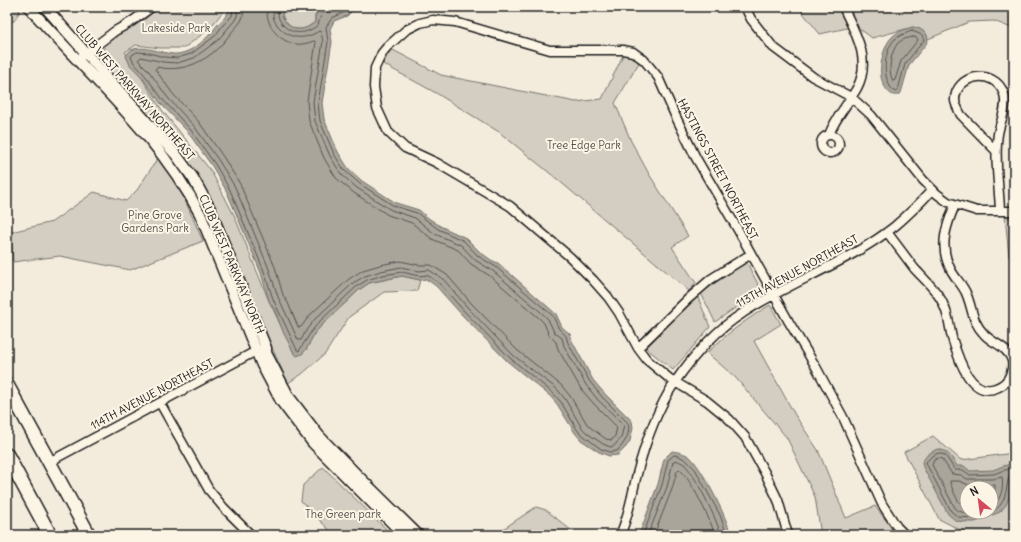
<svg xmlns="http://www.w3.org/2000/svg" width="1021" height="542" viewBox="0 0 1021 542" font-family="Delius,sans-serif">
  <style>
    .green { fill: #d3cec1; stroke: #78756e; fill-rule: evenodd }
    .water { fill: #aaa59b; stroke: #716e68; fill-rule: evenodd }
    .lines { fill: none; stroke-linecap: round; stroke-linejoin: round }
    .shore { stroke: #55534f; stroke-width: 1 }
    .minor-casing { stroke: #1c1c1c; stroke-width: 11 }
    .tertiary-casing { stroke: #1c1c1c; stroke-width: 13 }
    .trunk-casing { stroke: #1c1c1c; stroke-width: 16 }
    .minor { stroke: #fcf5e5; stroke-width: 8 }
    .tertiary { stroke: #fcf5e5; stroke-width: 10 }
    .trunk { stroke: #fcf5e5; stroke-width: 13 }
    .labels { text-anchor: middle; stroke-width: 4; stroke-linejoin: round; paint-order: stroke }
    .park-label { font-size: 11px; fill: #53514e; stroke: #fcf5e5 }
    .street-label { font-size: 11px; fill: #1c1c1c; stroke: #fcf5e5 }
  </style>
  <rect width="100%" height="100%" fill="#f3ecdd"/>
  <filter id="ink" filterUnits="userSpaceOnUse"><feTurbulence type="fractalNoise" baseFrequency=".025" numOctaves="2"/><feDisplacementMap in="SourceGraphic" scale="8" xChannelSelector="R" yChannelSelector="G"/><feConvolveMatrix kernelMatrix="1 2 1 2 8 2 1 2 1" color-interpolation-filters="sRGB"/></filter>
  <g filter="url(#ink)">
    <!-- green -->
    <path class="green" d="M7 7H16L20 11 14 21 7 23Z
      M159 7H227L208 30 184 48H160L136 45 125 52 162 110 211 171 234 215 269 301 294 353 306 350 314 334 322 325 359 290 369 283 402 276 420 280 417 291 384 292 349 317 325 354 302 374 288 383 251 302 205 193 172 142 109 72 92 59 119 34 145 19Z
      M283 7H321L315 16V22C310 26 304 30 297 29 287 27 279 17 283 7Z
      M798 7H1014V29L994 21 969 22 928 39 926 33 913 27 872 38 856 26 820 34Z
      M391 49 441 75 576 102 602 99 624 53 640 61 615 103 631 141 649 174 688 236 672 247 696 283 689 291 557 179 499 132 436 93 383 64Z
      M158 158 179 187 203 241 130 270 60 256 13 262 11 232 52 222 94 192 126 201 137 190Z
      M1005 216 1014 220V258L1009 257Z
      M746 261 761 290 715 322 701 293Z
      M697 295 710 327 673 370 646 348Z
      M770 305 781 324 754 341 795 415 818 450 846 518 875 506 897 535H821L815 497 787 438 735 377 707 353C726 334 747 319 770 305Z
      M933 436 961 460 1014 453V535H970L939 519 904 452ZM967 488H991V512H967Z
      M323 467 389 532 385 535H334L301 501 303 485Z
      M536 507 546 510 577 535H501L503 529Z"/>
    <!-- water -->
    <path class="water" d="M229 7H283C279 16 287 27 297 29 304 30 310 26 315 22V16L321 7H356L347 16 334 21 330 29 332 42 322 103 324 119 338 152 348 168 362 181 396 203 419 210 427 217 440 226 466 238 480 252 491 260 498 263 556 314 562 327 570 334 572 341 593 380 605 394 632 421 633 428 630 441 626 447 618 455 609 456 599 452 581 440 575 433 557 404 550 396 507 361 461 314 436 286 426 279 420 280 402 276 369 283 359 290 322 325 314 334 306 350 302 354 297 356 294 353 284 334 274 309 269 301 261 273 227 192 212 166 187 131 161 104 141 76 130 65 126 56C133 39 163 55 177 54 194 52 209 37 218 24 224 17 228 17 229 7Z
      M913 27 920 29 926 33 928 39 926 44 909 65 901 93C891 101 883 86 881 77 879 66 884 43 893 36 899 31 905 29 913 27Z
      M937 449C948 450 952 458 957 466H964L970 471 993 470 1003 466 1012 464 1014 468 1010 495 1006 505 1000 512 975 522H967L956 521 948 514 923 467 922 462 928 454ZM967 488H991V512H967Z
      M672 451C678 452 685 453 690 457 703 469 727 518 731 535H639L658 484 664 459Z"/>
    <g class="lines">
      <!-- shore -->
      <path class="shore" d="M233 7 232 16 223 25 215 36 191 54 177 58 164 57 149 53 137 52 132 55 131 57 134 63 144 74 164 101 190 129 215 164 230 190 264 271 273 299 297 350 299 351 311 332 319 322 356 287 367 280 383 275 402 272 419 276 427 275 439 283 464 311 510 358 553 393 561 402 578 431 584 436 601 449 610 452 617 451C624 444 631 434 628 423L602 397 590 382 568 343 566 336 559 329 553 316 546 310 496 267 478 256 464 241 438 229 417 213 394 206 360 184 344 170 334 154 320 121 318 103 328 42 326 27 332 18 345 12 350 7
        M238 7 237 16 235 20 218 40 194 58 177 63 163 62 141 57 138 60 148 70 168 98 194 126 219 161 235 187 269 269 278 297 282 305 298 340H301L307 329 315 319 353 283 365 276 381 271 401 267 419 271 429 270 443 279 468 308 513 355 557 389 565 399 582 428 587 433 603 444 610 447 614 446 621 438 624 425 598 400 586 385 564 346 562 338 554 332 548 319 543 314 493 271 475 260 461 245 435 234 415 218 391 210 357 188 341 174 330 156 315 121 313 102 323 42 321 32 319 31C305 40 291 40 279 27 273 21 272 16 274 7
        M244 7C244 22 239 23 231 33 228 36 226 40 223 43 206 62 182 73 157 67L155 69 173 94 199 122 224 158 240 184 275 267 283 295 288 303 298 327H301L311 314 349 279 363 270 380 265 400 261 419 265H431L447 275 472 304 517 350 561 385 570 396 587 424 591 428 606 439 612 440 615 436 617 427 594 404 581 389 558 349 556 342 549 335 544 323 539 318 490 276 471 264 458 250 432 239 412 223 388 215 354 193 336 178 324 158 309 121 307 101 316 42 314 41C308 43 302 45 295 44 278 41 265 24 267 7
        M279 7C277 15 278 19 283 25 294 36 307 34 318 25L320 18 323 13 325 7
        M912 31 922 35 924 40 905 64 898 90 895 92C881 81 883 51 895 39 900 35 906 33 912 31Z
        M913 37 917 38 918 40 901 61 895 80 893 81C887 71 891 51 898 43 902 39 908 38 913 37Z
        M967 507C957 506 954 491 950 483V481H959L969 485H995V491L991 500
        M976 512C968 515 961 513 955 508L932 465 934 460 938 458 942 459 952 474 961 475 967 479H993L1002 477C1004 487 1001 502 991 507
        M990 512 974 518 958 517 951 511 927 465 926 462 931 457 938 453 945 455 955 470H963L970 475 994 474 1004 470 1014 469
        M991 512C1013 503 1002 475 1014 473
        M643 535 662 485 668 460 674 455 679 456 686 460 695 469 720 515 727 535
        M648 535 667 487 673 462 675 460C678 461 681 462 684 464 695 474 717 520 721 535
        M654 535 672 489 677 471 679 469C690 477 711 521 715 535"/>
      <!-- minor casing -->
      <g class="minor-casing">
        <path id="minor" d="M745 7 751 19 773 47 813 77 851 97 871 115 923 180 937 194 948 202 977 211H1014
          M81 57 115 31 131 22 152 7
          M821 144a9 9 0 1 1 18 0a9 9 0 1 1-18 0Z
          M829 135C835 118 848 104 857 88 872 60 855 32 843 7
          M996 151 961 115C959 111 956 106 955 101 954 75 994 66 1004 94 1008 106 1000 122 998 134 994 158 999 185 1000 210
          M887 232C896 244 905 256 914 268 922 277 931 285 938 295 942 300 944 306 946 311 949 320 950 329 952 338 958 358 972 404 1002 385 1010 380 1015 366 1011 358 1005 345 993 344 984 334 971 320 973 309 966 293 962 284 954 277 950 268 939 246 946 226 955 205
          M638 348 688 299 711 279 751 254
          M160 403 209 490 224 508 251 535
          M49 462 256 351 262 349
          M620 535C629 516 632 494 637 474 645 443 658 408 675 382 693 356 716 330 743 313 791 281 850 262 895 226 908 215 921 202 932 190
          M788 535 778 500 765 473 745 437 729 419 707 401 670 379 647 360 638 348 619 313 608 297 593 280 570 257 510 206 437 163 405 148 388 132 377 108 374 87 375 68 382 53 387 47 406 30 420 23 433 20 455 22 550 50H623L633 52 644 60 658 77 674 113 696 158 738 230 789 322 816 367 843 417 882 504 897 527 905 535"/>
      </g>
      <!-- tertiary casing -->
      <g class="tertiary-casing">
        <path id="tertiary" d="M29 7C87 75 158 133 200 214L262 365 281 401 313 443 404 535
          M45 7 177 156 193 178 210 209 266 348V353L289 397 319 436 356 474 418 535"/>
      </g>
      <!-- trunk casing -->
      <g class="trunk-casing">
        <path id="trunk" d="M7 385 89 535
          M7 455 50 535"/>
      </g>
      <!-- minor -->
      <use href="#minor" class="minor"/>
      <!-- tertiary -->
      <use href="#tertiary" class="tertiary"/>
      <!-- trunk -->
      <use href="#trunk" class="trunk"/>
    </g>
  </g>
  <g class="labels">
    <!-- park labels -->
    <g class="park-label">
      <text x="176" y="32">Lakeside Park</text>
      <text x="584" y="149">Tree Edge Park</text>
      <text x="155" y="219">Pine Grove<tspan x="155" dy="13">Gardens Park</tspan></text>
      <text x="343" y="518">The Green park</text>
    </g>
    <!-- street labels -->
    <g class="street-label">
      <text transform="translate(135 92) rotate(49)" y="4">CLUB WEST PARKWAY NORTHEAST</text>
      <text transform="translate(718 169) rotate(62)" y="4">HASTINGS STREET NORTHEAST</text>
      <text transform="translate(232 264) rotate(67)" y="4">CLUB WEST PARKWAY NORTH</text>
      <text transform="translate(797 271) rotate(-29)" y="4">113TH AVENUE NORTHEAST</text>
      <text transform="translate(152 394) rotate(-28)" y="4">114TH AVENUE NORTHEAST</text>
    </g>
  </g>
  <!-- margin -->
  <rect width="1021" height="542" fill="none" stroke="#fcf5e5" stroke-width="24"/>
  <rect x="12" y="12" width="997" height="518" fill="none" stroke="#1c1c1c" stroke-width="1.5" filter="url(#ink)"/>
  <!-- north arrow -->
  <g transform="translate(979 500) rotate(331)"><circle r="19" fill="#fcf5e5" stroke="#a29e95"/>
  <path d="M0-3L7 15L0 10L-7 15Z" fill="#d1495b"/>
  <text y="-6" font-size="11" font-weight="bold" text-anchor="middle" fill="#1c1c1c">N</text>
  </g>
</svg>
